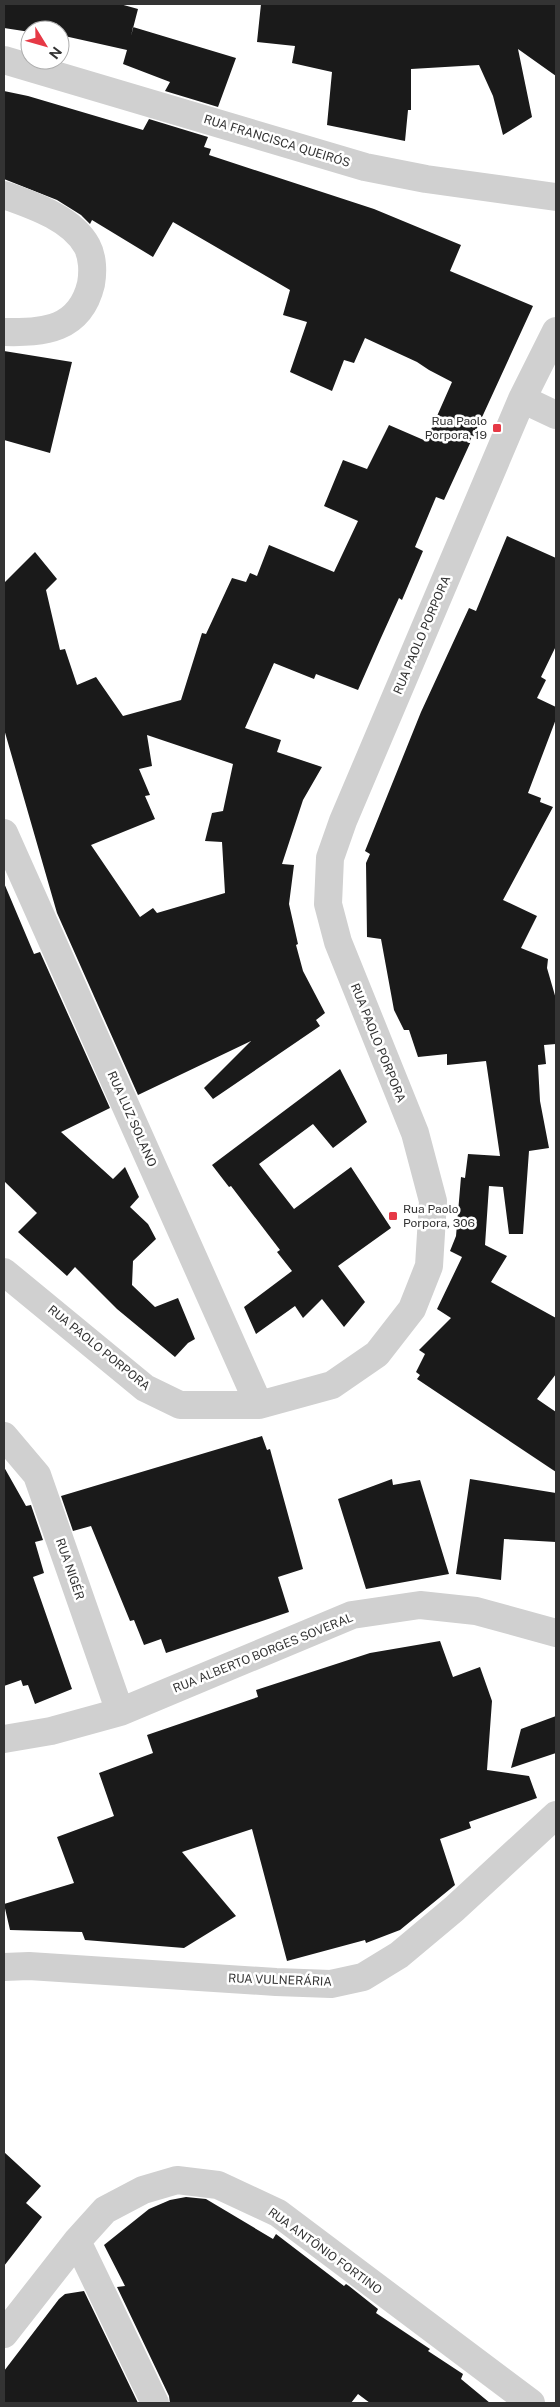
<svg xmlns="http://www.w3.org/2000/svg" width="560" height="2407" viewBox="0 0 560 2407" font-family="'Public Sans',sans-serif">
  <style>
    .building { fill: #1a1a1a; fill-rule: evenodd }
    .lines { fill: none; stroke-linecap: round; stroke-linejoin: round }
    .minor { stroke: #d0d0d0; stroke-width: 28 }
    .poi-dot { fill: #e63946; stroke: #fff; stroke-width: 2 }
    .labels { text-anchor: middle; stroke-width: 5; stroke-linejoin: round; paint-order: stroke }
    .street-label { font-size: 12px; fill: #333; stroke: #fff }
    .poi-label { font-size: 12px; fill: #333; stroke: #fff; text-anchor: end }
  </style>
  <rect width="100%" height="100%" fill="#fff"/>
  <!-- building -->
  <path class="building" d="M4 4H120L138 9 131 36 133 27 236 58 218 107 165 91 170 82 123 64 127 50 60 35V30H30V32L4 28Z
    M261 4H556V76L518 49 532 117 503 135 493 96 479 65 411 69V110H408L405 141 327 125 332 72 292 63 295 46 257 42Z
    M4 91 28 96 143 130 149 119 208 137 204 147 211 149 209 155 374 209 461 245 450 271 533 306 444 500 436 497 415 547 423 551 402 600 399 598 380 640 358 690 316 674 314 679 274 663 245 728 281 740 277 752 322 767 303 800 282 864 294 865 289 904 298 944 296 945 303 971 325 1013 316 1020 320 1026 213 1099 204 1088 251 1041 138 1095 57 913 4 729V583L35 552 57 579 46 590 60 650 65 649 77 685 96 677 123 716 181 700 202 633 206 634 232 578 246 582 250 573 257 576 269 545 334 572 358 521 324 506 343 460 367 469 389 425 426 441 452 382 429 370 417 362 365 338 354 363 344 360 332 391 290 372 307 322 283 315 290 290 173 222 153 257 92 220 90 224 81 215 57 200 4 179ZM147 735 233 764 223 811 212 813 205 841 222 842 225 893 157 913 153 908 140 917 91 845 155 819 145 796 150 795 139 769 152 766Z
    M4 351 72 362 50 453 4 440Z
    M507 536 556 558V646L541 677 546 680 537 698 556 707V719L528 793 541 798 540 802 553 807 503 900 537 916 521 948 548 959 547 968 556 999V1044L544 1045 546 1064 538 1065 540 1101 549 1148 529 1151 523 1234H509L503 1187 489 1186 485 1245 507 1256 491 1282 556 1318V1374L537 1399 556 1412V1472L417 1379 420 1375 416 1372 425 1354 419 1350 451 1318 437 1309 462 1257 450 1251 456 1236 461 1177 465 1178 468 1154 500 1156 486 1061 447 1065V1054L418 1057 409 1030H404L394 1010 381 939 367 937 366 863 370 854 365 851 421 712 469 608 476 611Z
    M4 883 34 954 40 952 110 1108 61 1132 113 1179 125 1167 139 1197 130 1207 148 1224 156 1239 133 1261 132 1285 155 1307 178 1298 195 1339 188 1343 175 1357 117 1309 75 1267 67 1276 18 1232 37 1213 4 1181Z
    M340 1069 367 1122 333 1148 313 1124 259 1164 294 1209 351 1167 391 1228 338 1266 365 1302 344 1327 322 1299 303 1318 295 1306 256 1334 244 1307 292 1271 277 1252 280 1250 231 1186 229 1187 212 1165Z
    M262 1436 267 1450 270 1449 303 1569 278 1577 289 1612 166 1653 161 1639 144 1645 134 1620 130 1621 91 1526 73 1531 61 1496Z
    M4 1467 26 1506 31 1505 43 1540 35 1542 44 1573 33 1577 72 1689 35 1704 28 1685 23 1686 21 1680 4 1686Z
    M392 1479 393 1485 420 1480 449 1574 366 1589 338 1499Z
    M470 1479 556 1493V1542L504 1539 501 1580 456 1574Z
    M440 1641 453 1677 480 1667 492 1701 487 1770 529 1776 537 1798 469 1822 471 1828 440 1839 455 1885 400 1930 366 1943 365 1940 287 1961 252 1829 182 1852 236 1916 184 1948 85 1940 82 1932 10 1930 4 1904 74 1883 57 1837 114 1816 99 1773 153 1753 147 1735 258 1697 256 1690 370 1653Z
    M556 1716V1753L511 1768 521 1729Z
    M4 2152 41 2186 26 2203 42 2217 4 2266Z
    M186 2197 206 2199 273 2239 276 2234 344 2286 346 2284 349 2286 378 2309 376 2313 430 2349 428 2351 463 2374 461 2379 490 2403H370L358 2394 351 2403H170L169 2396 117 2287 125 2286 104 2245 149 2209 170 2200Z
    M84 2291 138 2403H4V2371L59 2299 65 2294Z"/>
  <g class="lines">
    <!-- minor -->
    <path class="minor" d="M4 60 365 167 426 179 556 197
      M4 195C32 205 72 218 87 246 93 257 93 273 91 284 80 330 44 333 4 332
      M522 399 556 415
      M4 833 259 1405
      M4 1272 145 1388 180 1405H259L332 1385 377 1354 412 1309 429 1266 433 1201 415 1133 338 942 328 904 330 858 343 821 522 399 556 331
      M4 1436 37 1475 120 1712
      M4 1739 51 1731 120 1712 352 1615 420 1605 476 1611 556 1633
      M4 1967 29 1966 276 1982 331 1984 363 1977 399 1955 454 1909 556 1815
      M77 2241 155 2403
      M4 2334 77 2241 105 2210 143 2190 177 2180 218 2185 278 2213 531 2403"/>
  </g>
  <!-- markers -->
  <g class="poi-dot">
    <rect x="492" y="423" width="10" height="10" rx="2.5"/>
    <rect x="388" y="1211" width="10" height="10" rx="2.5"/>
  </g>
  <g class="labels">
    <!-- street labels -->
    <g class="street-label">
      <text transform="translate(277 141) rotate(17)" y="4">RUA FRANCISCA QUEIRÓS</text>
      <text transform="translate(422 635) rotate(-67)" y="4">RUA PAOLO PORPORA</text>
      <text transform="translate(378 1043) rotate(68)" y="4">RUA PAOLO PORPORA</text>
      <text transform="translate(132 1119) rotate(66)" y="4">RUA LUZ SOLANO</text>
      <text transform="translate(99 1348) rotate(39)" y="4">RUA PAOLO PORPORA</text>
      <text transform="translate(70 1569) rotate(71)" y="4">RUA NIGÉR</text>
      <text transform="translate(263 1653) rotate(-22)" y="4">RUA ALBERTO BORGES SOVERAL</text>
      <text transform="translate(280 1980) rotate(2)" y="4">RUA VULNERÁRIA</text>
      <text transform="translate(325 2251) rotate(36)" y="4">RUA ANTÔNIO FORTINO</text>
    </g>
    <!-- poi labels -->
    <g class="poi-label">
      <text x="487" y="425">Rua Paolo<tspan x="487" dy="14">Porpora, 19</tspan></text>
      <text x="403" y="1213" text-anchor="start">Rua Paolo<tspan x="403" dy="14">Porpora, 306</tspan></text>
    </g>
  </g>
  <!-- border -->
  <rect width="560" height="2407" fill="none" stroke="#333333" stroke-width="10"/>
  <!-- north arrow -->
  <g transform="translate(45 45) rotate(127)"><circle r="24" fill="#ffffff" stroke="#adadad"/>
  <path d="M0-4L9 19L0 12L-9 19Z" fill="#e63946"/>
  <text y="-8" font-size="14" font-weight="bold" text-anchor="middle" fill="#333333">N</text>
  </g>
</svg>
